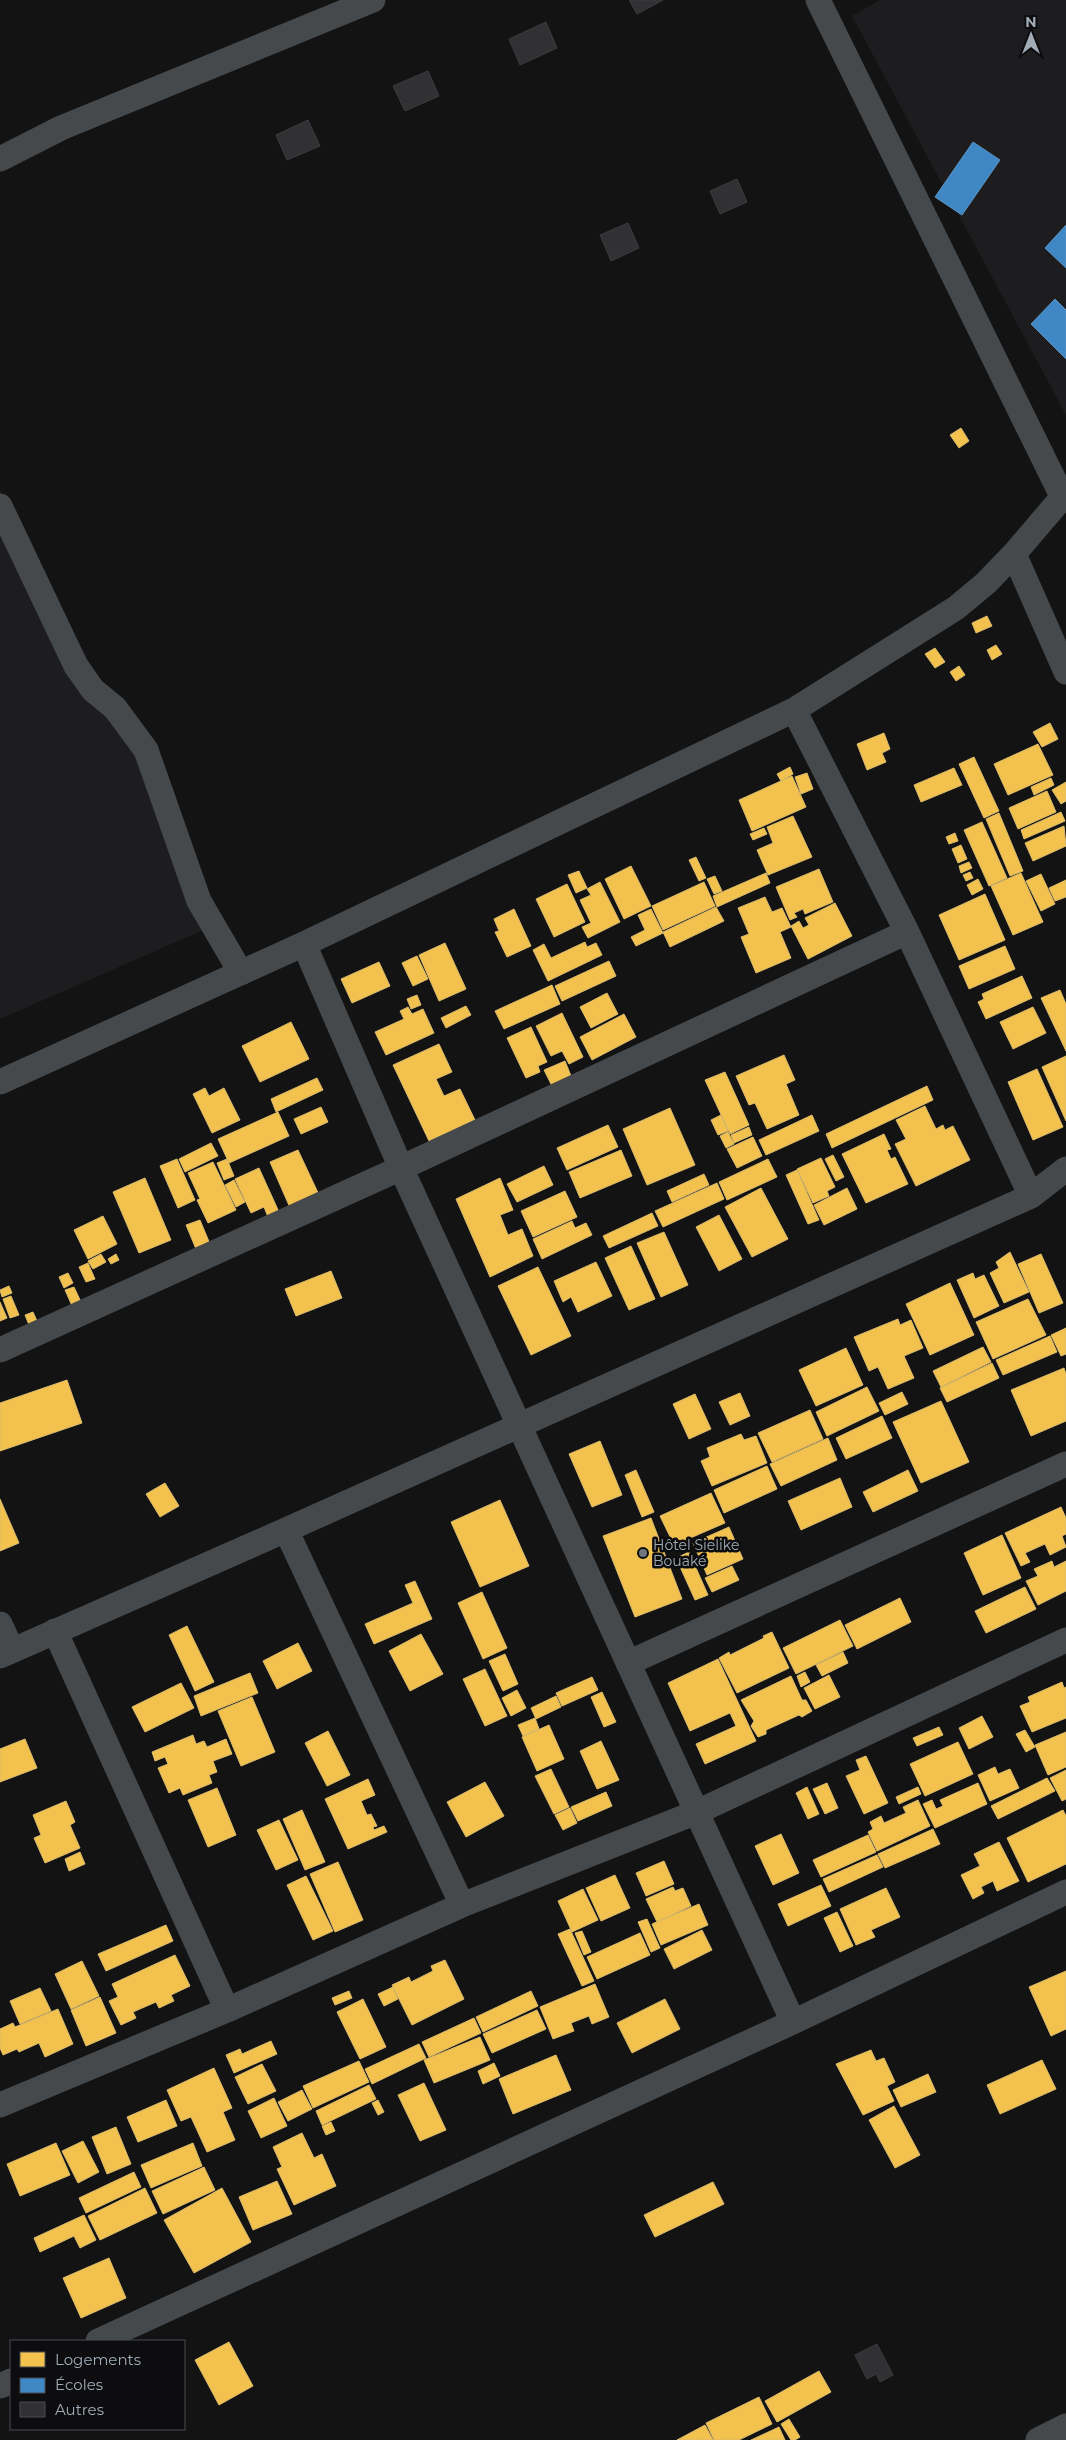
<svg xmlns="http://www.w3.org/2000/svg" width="1066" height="2440" viewBox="0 0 1066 2440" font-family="Montserrat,sans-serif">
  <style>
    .built { fill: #1d1d1f }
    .homes { fill: #f2c14e; stroke: #dabb6d }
    .schools { fill: #3f88c5; stroke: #5d93c0 }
    .building { fill: #313133; stroke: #3b3d40 }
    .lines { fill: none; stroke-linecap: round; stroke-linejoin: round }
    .minor { stroke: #46494c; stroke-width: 25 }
    .poi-dot { fill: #70767d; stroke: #0d0d0f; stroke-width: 2 }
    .labels { text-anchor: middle; stroke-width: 5; stroke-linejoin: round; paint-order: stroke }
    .poi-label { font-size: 14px; fill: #a2acb6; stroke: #0d0d0f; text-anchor: start }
  </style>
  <rect width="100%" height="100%" fill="#131313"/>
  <!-- built -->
  <path class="built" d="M880 0H1066V415L852 16Z
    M0 490 224 921 0 1019Z"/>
  <!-- homes -->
  <path class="homes" d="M961 428 969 441 959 448 950 435Z
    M987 616 992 626 976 633 972 623Z
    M996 645 1002 654 992 660 987 650Z
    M935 648 945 662 935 668 925 654Z
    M959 666 965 675 956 681 950 672Z
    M1050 723 1058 739 1042 747 1033 732Z
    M884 733 890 749 882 753 886 762 867 770 857 744Z
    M1038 744 1053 775 1008 795 994 764Z
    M974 757 999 811 984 818 959 764Z
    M790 767 793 774 781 781 777 774Z
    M954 768 962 785 921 802 914 785Z
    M807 773 813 789 801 794 795 777Z
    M792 776 806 807 752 831 739 800Z
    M1051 778 1054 785 1034 795 1031 787Z
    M1066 782V801L1061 804 1052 790Z
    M1047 791 1056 812 1018 829 1009 808Z
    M1061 812 1065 821 1024 839 1021 830Z
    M999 813 1023 871 1010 876 986 819Z
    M793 816 812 857 768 875 757 850 773 843 767 827Z
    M982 822 1007 878 989 886 964 830Z
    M1064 826 1066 846 1033 861 1025 843Z
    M764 828 767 834 753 840 750 834Z
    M955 833 958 841 949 844 946 837Z
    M961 845 967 859 958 863 952 849Z
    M696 857 706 878 699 881 689 860Z
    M969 862 972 868 961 873 959 866Z
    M631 866 651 906 624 919 605 879Z
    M819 869 833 902 805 914 803 909 794 913 797 917 790 920 776 887Z
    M579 871 587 888 576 893 568 875Z
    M970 872 973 878 966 881 963 875Z
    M766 873 770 883 717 907 713 896Z
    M1021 873 1043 922 1013 935 991 886Z
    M1041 874 1055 904 1041 911 1026 881Z
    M715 876 722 891 714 894 707 879Z
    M978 879 983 889 972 895 967 885Z
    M1066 880V897L1055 901 1049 888Z
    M600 882 620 922 588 938 582 927 591 923 580 900 591 895 587 889Z
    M704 882 715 906 663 930 652 906Z
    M567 884 585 922 554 937 536 899Z
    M985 894 1005 940 959 960 939 915Z
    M765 897 772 912 782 908 791 927 780 932 791 958 756 973 741 937 749 934 738 908Z
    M835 903 852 936 808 959 791 926 799 921 803 928 809 925 805 918Z
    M716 907 724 921 670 947 663 932Z
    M514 909 531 946 507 957 495 932 499 931 494 919Z
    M651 909 663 933 636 946 631 937 645 930 638 915Z
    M585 942 587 947 596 943 602 955 548 981 533 950 544 944 551 958Z
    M445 943 466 989 439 1001 419 955Z
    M1005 946 1015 969 969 989 959 966Z
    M417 956 428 979 413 986 402 963Z
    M609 961 616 976 562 1001 555 986Z
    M379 962 390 986 352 1003 341 979Z
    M1022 976 1032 998 986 1019 978 1002 984 999 982 994Z
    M552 985 560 1004 504 1029 495 1011Z
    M1060 990 1066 1004V1051L1041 998Z
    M607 993 618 1014 591 1028 580 1007Z
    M417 995 421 1005 411 1009 407 999Z
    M466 1006 471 1015 446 1028 441 1018Z
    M408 1007 412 1014 423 1009 434 1033 386 1055 375 1032 404 1019 400 1011Z
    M1033 1007 1046 1033 1013 1049 1000 1022Z
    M562 1013 583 1057 569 1064 562 1051 551 1056 536 1026Z
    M624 1014 636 1037 592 1060 580 1037Z
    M291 1022 309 1059 260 1082 242 1046Z
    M531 1027 547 1062 538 1066 540 1072 526 1078 507 1038Z
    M439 1044 452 1072 436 1079 444 1096 460 1089 475 1120 429 1141 393 1065Z
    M784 1055 795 1080 786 1084 799 1115 767 1129 755 1103 749 1105 736 1076Z
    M1066 1056V1121L1042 1067Z
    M565 1061 571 1076 552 1086 544 1070Z
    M1037 1069 1063 1127 1033 1140 1008 1082Z
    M725 1072 749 1125 730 1134 705 1080Z
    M317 1078 323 1090 276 1112 271 1099Z
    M927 1086 933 1100 832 1148 826 1134Z
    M205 1088 209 1096 224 1088 240 1120 212 1133 193 1094Z
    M925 1106 936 1129 943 1125 945 1130 953 1126 970 1160 916 1186 895 1144 906 1139 896 1120Z
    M321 1107 328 1122 301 1134 294 1119Z
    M670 1108 695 1165 647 1185 623 1129Z
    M278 1112 289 1136 229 1163 218 1139Z
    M721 1115 728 1131 718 1135 711 1120Z
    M812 1115 819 1131 766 1155 759 1140Z
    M608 1125 618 1147 567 1170 557 1148Z
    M749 1127 752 1135 734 1143 731 1135Z
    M728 1132 734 1144 726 1148 720 1136Z
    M884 1134 891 1149 887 1150 891 1159 895 1157 908 1184 866 1203 842 1154Z
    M753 1137 762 1156 737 1168 727 1149Z
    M211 1143 218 1156 185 1172 179 1159Z
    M298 1150 320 1197 291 1210 270 1162Z
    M621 1150 632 1176 580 1198 569 1172Z
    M833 1155 844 1177 836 1181 825 1159Z
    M821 1158 835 1187 827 1191 829 1196 813 1203 797 1169Z
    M177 1159 195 1200 178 1208 160 1166Z
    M227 1159 234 1176 224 1180 217 1163Z
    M768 1159 777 1177 727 1200 719 1182Z
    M213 1162 236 1210 208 1223 197 1200 200 1199 188 1173Z
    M544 1166 553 1185 517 1202 507 1184Z
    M259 1168 279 1212 268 1217 264 1207 251 1213 235 1179Z
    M797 1170 819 1220 808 1224 786 1175Z
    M704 1174 709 1185 672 1202 667 1191Z
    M145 1178 171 1240 139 1253 113 1192Z
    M500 1178 513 1210 500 1215 508 1235 522 1229 533 1256 490 1277 456 1199Z
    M234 1180 245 1202 236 1207 225 1185Z
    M717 1183 724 1199 663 1227 655 1211Z
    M761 1188 788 1239 752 1257 725 1207Z
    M847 1188 857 1209 824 1225 814 1205Z
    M565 1191 577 1217 533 1237 521 1211Z
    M652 1213 658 1226 609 1248 603 1236Z
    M719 1215 742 1259 719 1271 696 1227Z
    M103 1216 117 1244 88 1259 74 1230Z
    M200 1220 210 1244 196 1249 186 1225Z
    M572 1221 575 1228 586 1223 592 1235 542 1259 533 1239Z
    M664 1232 688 1285 661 1297 637 1243Z
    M631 1246 655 1299 629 1310 605 1258Z
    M1010 1252 1029 1292 1004 1303 990 1273 999 1268 996 1262Z
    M101 1254 106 1262 93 1269 88 1261Z
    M116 1254 119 1260 111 1264 108 1259Z
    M1041 1254 1063 1303 1039 1313 1018 1264Z
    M596 1262 612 1296 578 1312 571 1297 563 1302 554 1281Z
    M88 1263 95 1279 86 1282 79 1267Z
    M538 1267 571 1336 531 1355 498 1286Z
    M331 1271 342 1298 296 1316 285 1289Z
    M68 1273 73 1283 64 1288 59 1277Z
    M973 1273 975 1279 984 1275 999 1306 974 1318 957 1280Z
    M950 1283 974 1335 930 1355 906 1304Z
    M9 1286 12 1293 2 1297 0 1290Z
    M74 1287 82 1304 73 1308 65 1290Z
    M11 1296 19 1315 10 1318 3 1299Z
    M1028 1299 1046 1335 993 1359 976 1322Z
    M0 1302 7 1318 0 1321Z
    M33 1312 37 1321 29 1325 25 1315Z
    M898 1319 900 1325 911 1320 923 1348 904 1356 914 1378 888 1389 878 1367 869 1371 854 1337Z
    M1066 1328V1354L1061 1356 1051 1335Z
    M1050 1336 1057 1352 1003 1375 996 1360Z
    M983 1347 991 1362 941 1387 933 1371Z
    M846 1348 863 1385 816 1406 799 1370Z
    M992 1363 999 1378 947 1402 940 1388Z
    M1064 1368 1066 1374V1421L1031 1436 1011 1390Z
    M67 1380 82 1423 0 1451V1403Z
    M867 1387 879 1411 827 1436 816 1412Z
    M902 1392 908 1404 885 1415 879 1403Z
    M740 1393 750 1416 730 1425 719 1402Z
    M695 1394 711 1429 689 1439 673 1404Z
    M941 1401 969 1462 921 1483 893 1422Z
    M810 1410 823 1439 772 1462 758 1433Z
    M882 1416 892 1438 846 1459 836 1438Z
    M741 1434 744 1440 756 1436 767 1463 712 1486 701 1461 710 1457 707 1448Z
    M828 1438 837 1460 781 1486 770 1464Z
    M600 1441 622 1495 592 1507 569 1454Z
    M767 1466 777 1489 724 1513 714 1490Z
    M636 1470 654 1512 642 1517 625 1475Z
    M908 1470 918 1491 873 1512 863 1492Z
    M840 1478 852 1507 801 1530 788 1501Z
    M165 1483 179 1506 160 1517 146 1494Z
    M711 1493 725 1523 674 1545 660 1516Z
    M0 1499 19 1543 0 1551Z
    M500 1500 529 1566 480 1587 451 1522Z
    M1061 1507 1066 1518V1534L1062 1536 1066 1547 1050 1555 1045 1544 1025 1553 1030 1562 1021 1566 1005 1533Z
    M651 1518 682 1599 635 1617 603 1536Z
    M729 1527 743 1559 707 1575 693 1543Z
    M1002 1535 1021 1578 983 1595 964 1553Z
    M689 1552 708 1595 695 1600 676 1558Z
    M1052 1561 1054 1567 1066 1561V1591L1038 1605 1026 1581 1038 1576 1034 1569Z
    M732 1566 739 1580 712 1592 705 1578Z
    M415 1581 432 1619 374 1644 365 1624 413 1603 405 1585Z
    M1025 1587 1036 1609 986 1633 975 1611Z
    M482 1592 507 1648 483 1659 458 1603Z
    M900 1598 911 1622 857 1649 845 1625Z
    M840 1620 853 1646 796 1674 783 1648Z
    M187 1626 214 1682 195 1691 169 1635Z
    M772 1632 789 1668 737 1693 719 1658 729 1652 730 1655 764 1638 763 1636Z
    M421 1634 443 1674 410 1691 389 1651Z
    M298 1643 312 1671 277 1689 263 1661Z
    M843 1652 848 1663 822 1676 816 1665Z
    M505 1654 518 1684 503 1691 489 1661Z
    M718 1659 756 1741 705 1764 696 1744 736 1726 730 1713 690 1731 668 1683Z
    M485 1669 507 1716 485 1726 463 1679Z
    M805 1672 810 1682 801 1687 797 1676Z
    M250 1673 258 1693 201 1716 194 1696Z
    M829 1675 840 1697 815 1709 804 1688Z
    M791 1676 802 1700H806L812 1711 802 1717 799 1715 766 1730V1734L758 1737 751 1726 754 1721 741 1700Z
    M592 1677 598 1690 562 1706 556 1693Z
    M1062 1682 1064 1688 1066 1687V1718L1032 1732 1020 1706 1030 1702 1028 1697Z
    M181 1683 194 1708 145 1732 132 1707Z
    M517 1690 526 1708 511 1716 502 1698Z
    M602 1692 616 1722 604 1727 591 1697Z
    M556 1696 561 1707 536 1719 531 1708Z
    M252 1697 275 1752 241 1766 218 1711Z
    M982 1716 993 1737 969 1749 959 1728Z
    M535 1718 539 1729 523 1736 518 1725Z
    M549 1725 564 1759 537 1771 522 1737Z
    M939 1727 943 1735 917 1746 913 1738Z
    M1025 1730 1035 1747 1026 1752 1016 1734Z
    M328 1731 350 1775 327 1786 305 1743Z
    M1066 1732V1767L1048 1775 1035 1745Z
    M193 1735 196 1744 204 1741 207 1747 226 1739 232 1754 213 1761 217 1772 209 1775 212 1783 183 1795 180 1788 169 1793 158 1768 168 1764 165 1757 155 1761 152 1752Z
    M25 1739 37 1768 0 1782V1749Z
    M601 1741 619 1780 597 1789 580 1751Z
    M958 1742 973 1774 925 1796 910 1764Z
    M866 1756 888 1803 864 1814 846 1776 860 1770 856 1760Z
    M995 1767 998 1774 1010 1769 1019 1788 990 1801 978 1775Z
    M551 1769 569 1807 554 1814 535 1776Z
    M1066 1770V1799L1062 1801 1050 1778Z
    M1047 1778 1055 1791 998 1819 991 1806Z
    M368 1779 375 1795 361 1801 367 1815 371 1814 377 1826 373 1827 374 1830 384 1826 387 1832 348 1849 325 1799Z
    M485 1782 504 1816 466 1837 447 1802Z
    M827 1783 838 1808 825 1814 813 1789Z
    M978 1783 987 1804 935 1828 923 1804 932 1800 936 1809 943 1806 940 1800Z
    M807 1787 819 1814 808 1819 796 1793Z
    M918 1787 921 1794 899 1804 896 1797Z
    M217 1788 236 1835 208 1847 188 1800Z
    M606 1792 612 1806 578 1821 571 1807Z
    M918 1800 930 1826 877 1851 868 1832 873 1829 870 1822 881 1816 884 1823 906 1813 903 1807Z
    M66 1801 75 1822 70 1825 80 1848 45 1863 34 1838 41 1835 33 1815Z
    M570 1808 577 1823 563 1830 555 1815Z
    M302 1810 325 1862 305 1870 283 1819Z
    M1063 1810 1066 1816V1864L1028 1882 1007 1838Z
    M279 1820 298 1860 276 1870 257 1830Z
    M933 1829 940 1844 885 1868 878 1854Z
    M781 1834 799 1873 773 1885 755 1846Z
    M868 1835 876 1852 821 1877 813 1860Z
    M999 1842 1019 1881 997 1891 993 1881 981 1887 984 1893 973 1899 961 1875 980 1866 974 1854Z
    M80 1852 85 1864 69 1871 65 1859Z
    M877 1855 883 1867 829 1892 823 1879Z
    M664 1861 674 1884 646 1896 636 1873Z
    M338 1862 363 1920 335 1932 310 1874Z
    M615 1875 630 1908 601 1921 586 1888Z
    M306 1876 333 1931 313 1940 287 1885Z
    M821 1885 831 1906 788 1926 778 1904Z
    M673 1887 675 1891 683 1888 691 1906 657 1922 646 1899Z
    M886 1888 900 1917 871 1930 875 1937 856 1945 840 1909Z
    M583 1889 598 1920 572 1932 558 1901Z
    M699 1904 708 1925 661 1945 652 1924Z
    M837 1912 853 1946 840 1952 824 1918Z
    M647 1919 660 1948 651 1952 638 1922Z
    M166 1925 173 1941 106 1971 98 1954Z
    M570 1929 594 1981 582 1986 558 1934Z
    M702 1930 712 1950 674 1969 664 1949Z
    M582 1931 591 1952 584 1955 575 1933Z
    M640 1933 650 1955 597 1979 587 1957Z
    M175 1955 190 1986 171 1995 174 2001 159 2008 156 2002 133 2012 136 2018 121 2025 109 2001 118 1997 112 1984Z
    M445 1960 464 1999 412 2025 392 1985 409 1977 411 1982 433 1971 431 1966Z
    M82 1961 99 1996 71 2009 55 1974Z
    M1066 1971V2029L1051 2036 1029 1987Z
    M595 1984 609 2017 592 2024 589 2016 571 2023 574 2031 553 2039 540 2007Z
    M393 1987 398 1999 384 2006 378 1994Z
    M40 1988 51 2011 20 2024 10 2001Z
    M349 1991 352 1998 335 2005 332 1998Z
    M531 1991 538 2006 483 2032 476 2017Z
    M100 1997 116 2033 86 2046 71 2010Z
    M363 1999 386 2047 360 2059 337 2012Z
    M665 1999 680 2029 632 2053 617 2023Z
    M58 2009 73 2044 45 2057 39 2043 19 2052 17 2049 3 2055 0 2048V2029L13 2023 15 2027Z
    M537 2010 546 2029 492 2053 483 2034Z
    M474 2018 481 2033 429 2057 422 2042Z
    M480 2037 490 2060 434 2083 424 2060Z
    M271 2041 277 2054 234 2073 226 2055 240 2049 242 2054Z
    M419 2044 426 2058 372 2084 365 2069Z
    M871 2050 876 2061 884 2058 895 2082 887 2086 894 2101 863 2115 836 2064Z
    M556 2055 571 2090 513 2114 499 2079Z
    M1042 2060 1056 2089 1000 2114 987 2085Z
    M359 2061 369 2082 313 2108 303 2086Z
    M494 2063 500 2076 483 2084 478 2071Z
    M262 2064 276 2091 248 2104 235 2077Z
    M214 2068 232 2108 223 2112 235 2140 207 2152 191 2117 181 2121 167 2090Z
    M928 2074 936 2092 901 2107 893 2090Z
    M424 2083 446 2130 420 2141 398 2095Z
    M369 2085 376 2099 322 2125 316 2111Z
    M302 2090 312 2109 288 2121 278 2102Z
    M274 2098 287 2126 261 2138 248 2111Z
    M166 2100 177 2126 138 2142 127 2117Z
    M378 2100 384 2112 378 2115 372 2103Z
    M894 2106 920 2155 895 2168 869 2120Z
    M331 2122 335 2131 326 2135 322 2126Z
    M116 2127 131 2164 107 2174 92 2137Z
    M302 2133 314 2158 322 2154 336 2186 294 2205 277 2169 282 2167 273 2147Z
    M83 2141 99 2172 78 2183 62 2151Z
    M56 2143 70 2175 20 2196 7 2164Z
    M193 2143 202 2166 151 2188 141 2165Z
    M204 2167 215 2190 163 2214 152 2191Z
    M134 2172 141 2187 86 2213 79 2198Z
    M277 2181 292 2214 253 2230 239 2197Z
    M713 2182 724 2204 655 2237 644 2215Z
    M145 2188 157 2213 100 2240 88 2216Z
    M222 2188 251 2242 194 2273 164 2220Z
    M84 2215 96 2240 80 2248 74 2236 40 2252 34 2238Z
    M109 2258 126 2298 81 2318 63 2278Z
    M229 2342 253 2386 219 2405 195 2360Z
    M819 2371 831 2392 777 2422 765 2401Z
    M759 2397 772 2424 739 2440H714L706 2423Z
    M789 2419 800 2437 795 2440H791L781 2424Z
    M705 2425 713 2440H677Z
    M779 2427 785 2440H751Z"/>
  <!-- schools -->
  <path class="schools" d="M973 142 1000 160 962 215 935 197Z
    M1066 225V268L1045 248Z
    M1055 299 1066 310V359L1031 324Z"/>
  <!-- building -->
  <path class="building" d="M629 0H663L637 14Z
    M546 22 557 48 520 65 509 39Z
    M428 71 439 96 405 111 393 86Z
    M308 120 320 146 287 160 276 135Z
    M737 179 747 202 720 214 710 191Z
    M628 223 639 248 611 261 600 235Z
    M877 2344 893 2375 880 2382 876 2374 867 2379 855 2355Z"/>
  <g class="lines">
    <!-- minor -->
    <path class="minor" d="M818 0 1062 496
      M0 159 61 128 373 0
      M0 506 76 666 93 690 115 708 146 750 199 901 241 973
      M1014 554 1066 672
      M794 710 907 932 1031 1196
      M304 944 401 1168 793 2022
      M0 1082 304 944 794 710 956 608 986 583 1014 554 1066 493
      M0 1350 401 1168 907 932
      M286 1530 462 1905
      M0 1624 12 1650
      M55 1631 227 2010
      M0 1656 286 1530 1031 1196 1066 1169
      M628 1663 1066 1464
      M0 2105 227 2010 462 1905 697 1812 1066 1640
      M98 2341 793 2022 1066 1892
      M0 2386 11 2381
      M1038 2440 1066 2426"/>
  </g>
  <!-- markers -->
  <circle class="poi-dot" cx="643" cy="1553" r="5"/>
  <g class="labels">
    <!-- poi labels -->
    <g class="poi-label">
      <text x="653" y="1550">Hôtel Sielike<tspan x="653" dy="16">Bouaké</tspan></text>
    </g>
  </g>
  <!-- legend -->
  <rect x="10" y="2340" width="175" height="90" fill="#0d0d0f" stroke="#494d52"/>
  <rect x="20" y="2352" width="25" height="15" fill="#f2c14e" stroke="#494d52"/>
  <text x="55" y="2365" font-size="15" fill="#a2acb6">Logements</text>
  <rect x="20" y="2378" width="25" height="15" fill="#3f88c5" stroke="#494d52"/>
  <text x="55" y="2390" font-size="15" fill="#a2acb6">Écoles</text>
  <rect x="20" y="2402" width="25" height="15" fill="#313133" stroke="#494d52"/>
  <text x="55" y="2415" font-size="15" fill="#a2acb6">Autres</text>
  <!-- north arrow -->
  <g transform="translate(1031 35)" stroke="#0d0d0f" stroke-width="4" paint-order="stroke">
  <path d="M0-4L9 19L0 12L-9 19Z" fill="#a2acb6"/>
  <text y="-8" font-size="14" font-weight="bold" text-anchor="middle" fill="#a2acb6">N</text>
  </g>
</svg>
